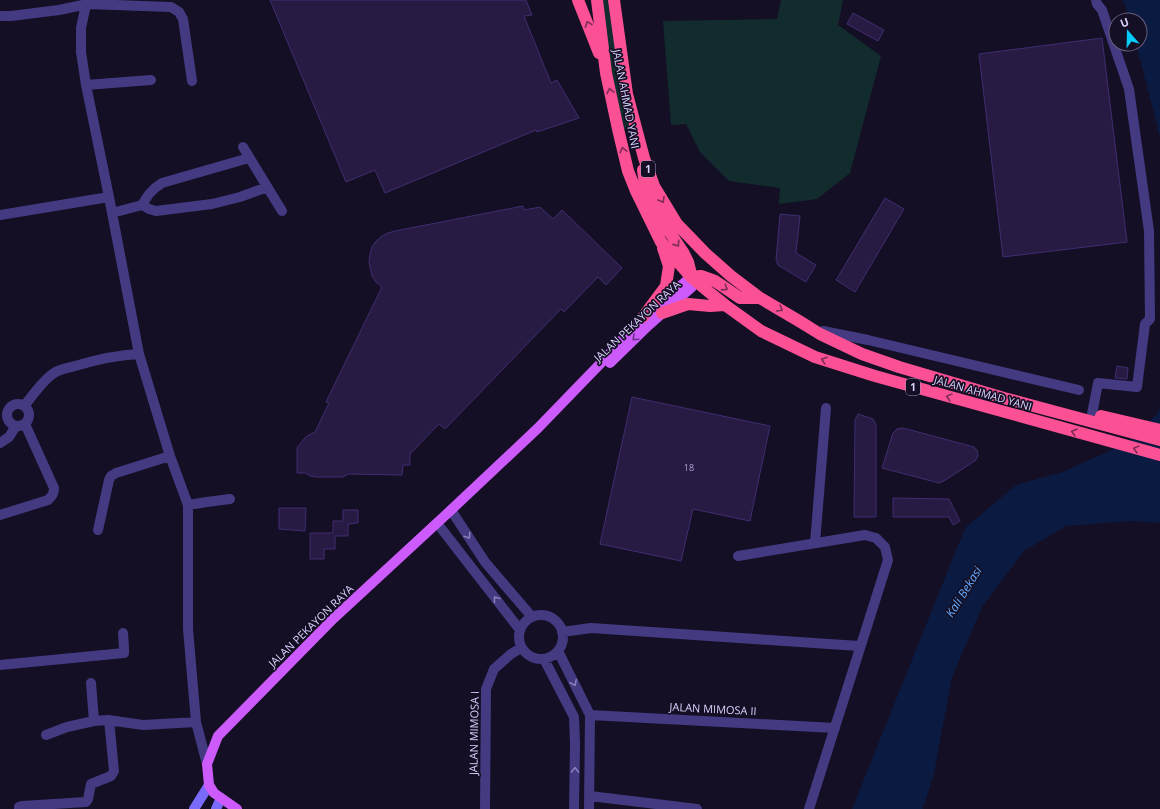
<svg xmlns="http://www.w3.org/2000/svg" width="1160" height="809" viewBox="0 0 1160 809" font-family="'Open Sans',sans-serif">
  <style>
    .green { fill: #122c2e }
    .water { fill: #0b1a41 }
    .building { fill: #271b44; stroke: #402d70 }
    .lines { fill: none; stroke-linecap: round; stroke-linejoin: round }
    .street { stroke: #433a82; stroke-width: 10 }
    .secondary { stroke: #7a6bfc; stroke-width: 10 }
    .primary { stroke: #cd5bfc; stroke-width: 10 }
    .highway { stroke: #fc5094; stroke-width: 12 }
    .oneway { stroke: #7c2c56 }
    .oneway2 { stroke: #673185 }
    .oneway3 { stroke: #877eba }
    .labels { text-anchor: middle; stroke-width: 3.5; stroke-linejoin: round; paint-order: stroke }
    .number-label { font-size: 9px; fill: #aea4d0 }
    .shield { fill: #140f24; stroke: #9f98bd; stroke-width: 1 }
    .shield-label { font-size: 10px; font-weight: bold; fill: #dbd2fe }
    .street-label { font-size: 11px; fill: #dbd2fe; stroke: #140f24 }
    .water-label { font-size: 12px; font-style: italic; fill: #62a9fc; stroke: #140f24 }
  </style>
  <rect width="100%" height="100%" fill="#140f24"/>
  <!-- green -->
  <path class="green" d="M597 0H614L637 130 618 129Z
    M781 0H843L838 25 881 56 850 173 817 199 779 204 780 188 729 181 700 152 686 124 671 125 663 21 777 19Z"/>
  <!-- water -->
  <path class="water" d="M1123 0H1160V137L1136 44H1140V20H1130L1126 8Z
    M1160 403V523L1132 521 1066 526 1024 551 982 607 952 677 934 773 923 809H852L965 528 1016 485 1062 472 1129 442 1158 413Z"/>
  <!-- building -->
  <path class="building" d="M270 0H526L532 15 524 16 551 83 557 80 579 118 537 132 536 130 385 193 375 170 346 182Z
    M853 13 884 30 878 41 847 24Z
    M1102 38 1127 242 1003 257 979 54Z
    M885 198 904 209 855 292 836 280Z
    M523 206 524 210 540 207 553 219 562 210 622 268 606 285 598 277 564 312 561 309 445 429 439 424 410 454V465H403L402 475 348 474 343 477H316L310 476 306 473H297V448L304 439 307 436 315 432 329 403 326 402 382 287 376 282 372 276 369 262 370 254 372 247 376 241 382 236 388 233 395 231Z
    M780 214 800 216 796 253 816 265 806 282 778 265 776 260Z
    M1117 366 1128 368 1127 379 1115 378Z
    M632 397 770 426 750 521 693 509 681 561 600 544Z
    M858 414 873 419 876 425V517H854L855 420Z
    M903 428 974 447 977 450 978 455 976 460 944 481 939 483 882 468 893 433 897 429Z
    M893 498 949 499 960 521 953 525 949 517H893Z
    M279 508H306L305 531 279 529Z
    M343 510H358V523L348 524V536H335V549H324V559H310V533H333V521H343Z"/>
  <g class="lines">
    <!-- street -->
    <path class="street" d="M87 0 81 28V52L86 85 109 197 139 354 170 456 188 505V629L196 722 207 764
      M0 16H11L59 10 87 4 171 7 179 12 183 19 192 81
      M86 85 151 80
      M243 147 282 211
      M142 205C148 195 151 190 162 183L249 158
      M112 213 142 205 149 209 156 211 212 204 240 197 267 187
      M0 215 109 197
      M823 331 868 340 1079 390
      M7 415a11 11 0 1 1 22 0a11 11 0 1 1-22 0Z
      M25 405C33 395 43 380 54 373 60 369 68 368 75 366 95 360 117 355 139 354
      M1092 414 1098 383 1137 387 1145 324 1150 319 1149 231 1129 89 1102 10 1097 4 1096 0
      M0 443 9 437 16 426
      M188 505 207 502 230 499
      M451 510 485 562 532 617
      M0 515 48 500C52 496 54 494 54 488L25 424
      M437 523 520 630
      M98 530 109 480 111 476 116 473 170 456
      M815 543 826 408
      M738 556 865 535 876 538 885 547 888 560C861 643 836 726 809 809
      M519 637a22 22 0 1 1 44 0a22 22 0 1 1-44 0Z
      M562 632 591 628 859 646
      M558 651 590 715 589 809
      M544 659 574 717 575 744 574 809
      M0 665 124 653V648L123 633
      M91 683 94 721
      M590 715 835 728
      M46 735 67 727 94 721 108 720 143 725 196 722
      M590 796 697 809
      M19 809V807L22 806 86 802 88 799 91 784 111 776 114 771 109 720
      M485 809 486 689 494 669 511 654 521 648"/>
    <!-- secondary -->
    <path class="secondary" d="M194 809 209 785
      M216 809 221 798"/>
    <!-- primary -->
    <path class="primary" d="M610 363 649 325 692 287 691 277
      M237 809 214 793 209 785 207 764 218 736 333 619 451 510 538 428 599 365 643 317 691 277"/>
    <!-- highway -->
    <path class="highway" d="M578 0 599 53
      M597 0 606 73 618 129 628 171 636 191 661 242 691 277 704 288 725 305 761 331 815 357 875 376 1160 455
      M614 0 627 94 644 158 654 186 677 224 705 253 731 276 760 298 799 321 820 334 862 354 899 367 1004 398 1160 440
      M643 170 646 192 656 212 683 252 688 262 691 274
      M691 277 701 276 715 281 740 298H760
      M662 313 688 304 710 306 725 305
      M643 317 666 286 669 266 663 248
      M1101 416 1160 430"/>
  </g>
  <!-- one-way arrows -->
  <defs><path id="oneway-chevron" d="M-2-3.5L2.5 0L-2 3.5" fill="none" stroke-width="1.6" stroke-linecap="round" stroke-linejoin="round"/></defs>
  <g class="oneway">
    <use href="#oneway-chevron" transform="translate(588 24) rotate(-111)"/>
    <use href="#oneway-chevron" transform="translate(610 91) rotate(-102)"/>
    <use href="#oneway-chevron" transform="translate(623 150) rotate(-104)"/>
    <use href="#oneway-chevron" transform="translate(662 200) rotate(60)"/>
    <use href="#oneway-chevron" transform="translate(677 244) rotate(55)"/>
    <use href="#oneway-chevron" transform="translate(725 288) rotate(33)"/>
    <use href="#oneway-chevron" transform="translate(780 309) rotate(31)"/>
    <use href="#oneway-chevron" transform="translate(824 360) rotate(-162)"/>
    <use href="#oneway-chevron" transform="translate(949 397) rotate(-165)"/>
    <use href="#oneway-chevron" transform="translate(1074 432) rotate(-164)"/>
    <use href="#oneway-chevron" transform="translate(1136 449) rotate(-165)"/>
  </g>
  <use class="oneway2" href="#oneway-chevron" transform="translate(635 338) rotate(137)"/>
  <g class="oneway3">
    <use href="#oneway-chevron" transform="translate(468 536) rotate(57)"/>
    <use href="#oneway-chevron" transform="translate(496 599) rotate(-128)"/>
    <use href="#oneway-chevron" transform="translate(574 683) rotate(63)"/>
    <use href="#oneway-chevron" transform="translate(575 770) rotate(-89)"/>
  </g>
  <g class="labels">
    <!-- number labels -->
    <g class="number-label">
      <text x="689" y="471">18</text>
    </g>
    <!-- shield labels -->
    <g class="shield">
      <rect x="641" y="161" width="14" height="16" rx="3"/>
      <rect x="906" y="379" width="14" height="16" rx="3"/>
    </g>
    <g class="shield-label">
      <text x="648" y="173">1</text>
      <text x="913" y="391">1</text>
    </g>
    <!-- street labels -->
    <g class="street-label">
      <text transform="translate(626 99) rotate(79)" y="4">JALAN AHMAD YANI</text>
      <text transform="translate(637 321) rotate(-43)" y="4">JALAN PEKAYON RAYA</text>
      <text transform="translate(983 393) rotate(16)" y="4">JALAN AHMAD YANI</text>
      <text transform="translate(311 626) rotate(-44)" y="4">JALAN PEKAYON RAYA</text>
      <text transform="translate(713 709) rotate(3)" y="4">JALAN MIMOSA II</text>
      <text transform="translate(474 733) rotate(-89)" y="4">JALAN MIMOSA I</text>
    </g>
    <!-- water labels -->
    <g class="water-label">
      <text transform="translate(964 592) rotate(-58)" y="4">Kali Bekasi</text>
    </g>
  </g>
  <!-- north arrow -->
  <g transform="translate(1128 32) rotate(340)"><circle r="19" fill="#140f24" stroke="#645d7b"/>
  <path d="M0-3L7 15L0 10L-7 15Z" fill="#04ccf8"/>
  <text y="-6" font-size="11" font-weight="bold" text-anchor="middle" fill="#dbd2fe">U</text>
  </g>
</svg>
